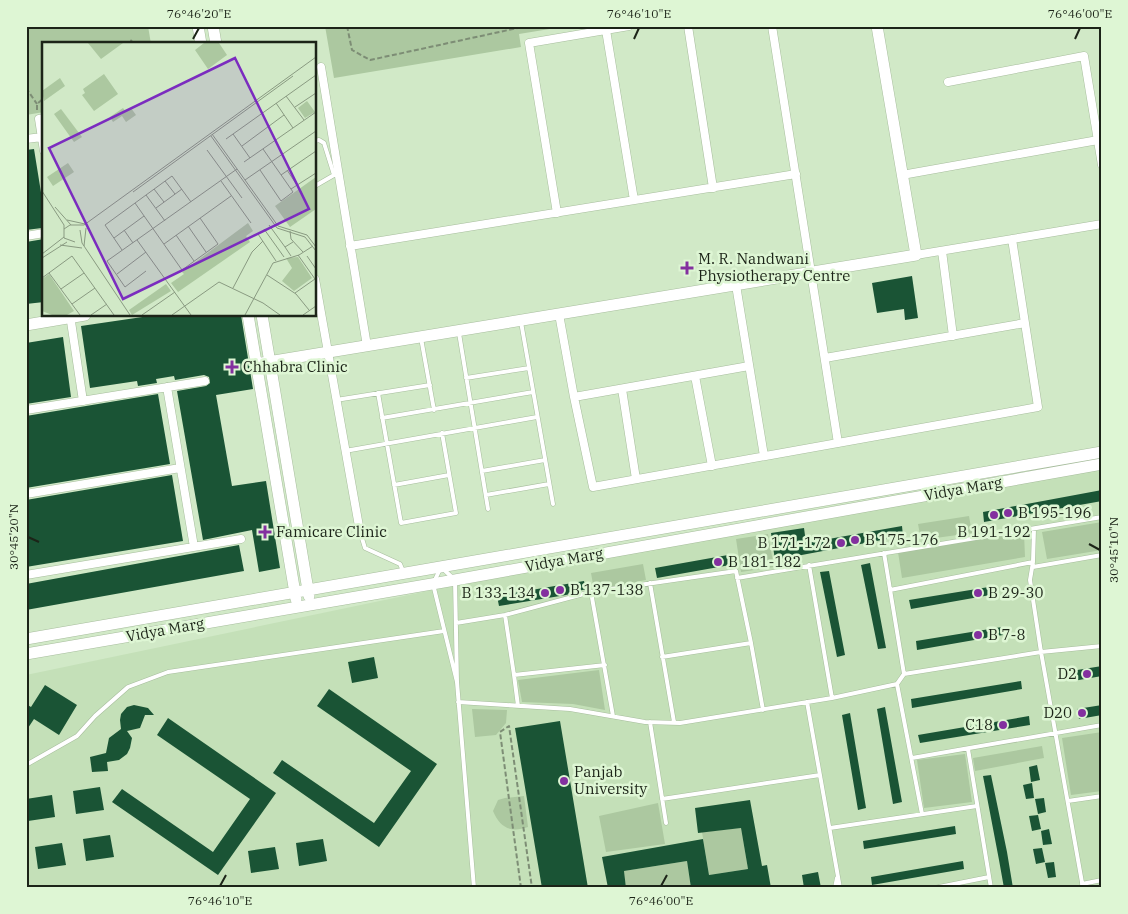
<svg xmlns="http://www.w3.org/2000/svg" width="1128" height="914" viewBox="0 0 1128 914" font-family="'IBM Plex Serif',serif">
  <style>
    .built { fill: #c4e0b8 }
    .green { fill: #acc8a0 }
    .building { fill: #1a5435 }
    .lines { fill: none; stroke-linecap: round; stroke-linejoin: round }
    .lane-casing { stroke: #a7bd9d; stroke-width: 5 }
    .street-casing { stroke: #a7bd9d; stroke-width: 9 }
    .secondary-casing { stroke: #a7bd9d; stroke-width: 12 }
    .path { stroke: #7d8d75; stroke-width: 2; stroke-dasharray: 5 2.5; stroke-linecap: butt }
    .lane { stroke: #fff; stroke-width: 4 }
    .street { stroke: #fff; stroke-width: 8 }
    .secondary { stroke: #fff; stroke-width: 11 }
    .ticks { fill: none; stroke: #1c2418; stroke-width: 2 }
    .poi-dot { fill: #83309f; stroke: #def6d4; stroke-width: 2 }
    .labels { text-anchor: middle; stroke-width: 5; stroke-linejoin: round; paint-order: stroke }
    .poi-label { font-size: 15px; fill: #1c2418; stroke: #def6d4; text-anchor: start }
    .street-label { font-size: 15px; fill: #1c2418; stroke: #def6d4 }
    .inset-road { fill: none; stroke: #899a81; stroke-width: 1 }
    .view { fill: #7b2cbf; fill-opacity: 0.15; stroke: #7b2cbf; stroke-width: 2.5 }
    .inset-edge { fill: none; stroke: #1c2418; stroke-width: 2.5 }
    .neatline { fill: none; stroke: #1c2418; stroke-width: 2 }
    .ticks-label { font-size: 12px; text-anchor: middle; fill: #1c2418 }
  </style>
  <rect width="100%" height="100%" fill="#d1e9c7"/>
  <!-- built -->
  <path class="built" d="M1102 469V888H26V675L490 578Z"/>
  <!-- green -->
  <path class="green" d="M26 26H148L151 44H44V112L26 115Z
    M325 26H568L519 34 521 47 334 78Z
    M969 516 972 533 921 540 918 524Z
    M1102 522V550L1047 559 1042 532Z
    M1024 533 1025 557 902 578 898 552Z
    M768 534 774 567 741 572 736 539Z
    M643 564 646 580 594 590 591 573Z
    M599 670 605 710 573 704 522 702 518 680Z
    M472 709 507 710 506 723 496 735 475 737Z
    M1102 732V791L1071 795 1062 738Z
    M1042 746 1044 758 975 771 973 758Z
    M965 754 972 802 924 808 917 760Z
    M524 796 528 827C511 833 500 828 493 811L498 800 505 798Z
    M658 803 665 844 606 852 599 816Z
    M741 828 748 869 709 875 702 832Z
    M687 861 691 888H626L624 871Z"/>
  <!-- building -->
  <path class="building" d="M34 149 44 211V225H42V228L26 230V150Z
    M44 239V302L26 304V242Z
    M912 276 918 318 905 320 904 309 877 313 872 283Z
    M156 315H241L253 389 216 395 232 486 266 481 280 568 259 572 252 530 203 540 177 391 206 386 210 383 209 377 204 375 175 380 174 376 156 379 157 383 138 386 137 381 90 388 81 326Z
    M63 337 71 397 26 404V343Z
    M158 394 170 464 26 488V416Z
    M172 475 183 541 26 567V500Z
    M1102 490V501L984 522 983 512Z
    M902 526 903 536 775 560 771 533 804 528 806 543Z
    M239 545 244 571 26 610V584Z
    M728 555 730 565 657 578 655 568Z
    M870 563 886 648 878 649 861 565Z
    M829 571 845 655 837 657 820 572Z
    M584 581 586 589 566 595 499 606 497 596Z
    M995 586 996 594 911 609 909 600Z
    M1002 627 1003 635 917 650 916 641Z
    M374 657 378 678 352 683 348 662Z
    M1102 666V676L1073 681 1071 671Z
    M1021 681 1022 689 912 708 911 699Z
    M45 685 77 705 59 735 34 719 26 731V704L31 707Z
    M329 689 437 764 379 847 273 773 282 760 374 823 411 771 317 706Z
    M134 705 148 708 154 715H145L140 728 127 731 132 738 130 748 127 754 119 760 107 762 108 771 92 772 90 757 106 753 109 738 121 729 120 720 121 714 127 707Z
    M1102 705V715L1079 719 1077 709Z
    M885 707 902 802 893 804 877 709Z
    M850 713 866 808 858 810 842 715Z
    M1029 716 1030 725 920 743 918 735Z
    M168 718 276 793 218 875 112 802 122 789 213 852 250 799 157 735Z
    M560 721 588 888H542L515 728Z
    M1037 765 1040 780 1031 782 1029 767Z
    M991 775 1007 852 1013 888H1004L999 860 983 776Z
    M1032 783 1034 798 1026 799 1023 785Z
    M100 787 104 810 76 814 73 791Z
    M52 795 55 817 28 821 26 799Z
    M1044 798 1046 812 1038 814 1035 799Z
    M750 800 762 866 767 865 771 888H691L687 861 624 871 626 888H608L602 857 703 839 709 875 748 869 741 828 698 833 695 808Z
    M1038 815 1041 829 1032 831 1029 816Z
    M955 826 956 834 864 849 863 841Z
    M1049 829 1052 844 1043 845 1041 831Z
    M110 835 114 857 86 861 83 839Z
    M323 839 327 861 299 866 296 843Z
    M62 843 66 865 38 869 35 847Z
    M275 847 279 869 251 873 248 851Z
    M1042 848 1045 862 1036 864 1033 849Z
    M963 861 964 869 872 885 871 877Z
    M1054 862 1056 877 1048 878 1045 863Z
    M818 872 821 888H804L802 875Z"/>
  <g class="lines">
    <!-- lane casing -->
    <g class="lane-casing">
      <path id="lane" d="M315 141 319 140 324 143 334 175H339
        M315 186 334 175
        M521 322 553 504
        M459 333 488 509
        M421 338 434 410
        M466 378 529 368
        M378 393 401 523 456 513 442 433
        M336 400 430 385
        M382 418 533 392
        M345 451 537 417
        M482 471 545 460
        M394 485 449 475
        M486 495 549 484
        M1034 529 1033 562 1030 580 1041 652 1083 888
        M360 532 365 548 400 564 403 571
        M884 553 904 674
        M809 565 832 698
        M1033 567 1102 555
        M737 578 1102 517
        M650 583 674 722
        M890 590 1033 562
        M591 592 613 716
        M505 615 514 675
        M456 623 505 615 591 592 736 571 751 643 763 710
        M662 657 751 643
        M457 682 433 584 441 567 455 580 457 682 474 888
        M897 684 922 814
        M458 702 570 709 645 722 680 723 832 698 897 684 904 674 1041 652 1102 646
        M807 702 840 888
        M518 706 514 675 605 665
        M650 722 666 823
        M968 749 991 888
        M912 758 1102 725
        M26 765 77 736 95 716 128 687 168 672 444 631
        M662 799 820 775
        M1068 801 1102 796
        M830 828 977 806
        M1082 884 1102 880
        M835 888 837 878
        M934 888 989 877"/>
    </g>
    <!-- street casing -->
    <g class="street-casing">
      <path id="street" d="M688 26 713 188
        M772 26 838 443
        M606 30 634 200
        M321 67 367 346
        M948 82 1084 56 1102 165
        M44 118 39 119 44 151
        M26 139 42 137
        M902 175 1098 140
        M557 213 529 43 629 26
        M26 236 44 233
        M350 246 796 174
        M942 251 953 336
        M916 255 1102 224
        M315 279 360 532
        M736 285 764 456
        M559 314 574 397 593 487 1038 407 1012 239
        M70 315 83 401
        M825 358 1025 323
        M695 376 712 466
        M167 387 194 547
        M622 389 636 479
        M574 397 749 366
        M26 410 205 381
        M26 494 180 468
        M26 575 241 539"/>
    </g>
    <!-- secondary casing -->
    <g class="secondary-casing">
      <path id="secondary" d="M198 26 201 44
        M213 26 216 44
        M248 315 296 599
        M262 315 309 596
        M26 325 85 315
        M256 364 916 255 877 26
        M26 639 1102 452
        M26 654 455 580 1102 464"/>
    </g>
    <!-- path -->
    <path class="path" d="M347 26 352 50 370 60 527 26
      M129 44 133 38
      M26 88 37 104
      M37 110V104L44 98
      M521 888 500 732 509 726 532 888"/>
    <!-- lane -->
    <use href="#lane" class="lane"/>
    <!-- street -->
    <use href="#street" class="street"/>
    <!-- secondary -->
    <use href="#secondary" class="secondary"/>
  </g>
  <!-- ticks -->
  <path class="ticks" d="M193 39 199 28M634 39 639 28M1075 39 1080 28M28 537 39 542M1089 544 1100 550M220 886 226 875M661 886 667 875"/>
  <!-- markers -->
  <g class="poi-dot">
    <path d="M684.5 260.5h5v5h5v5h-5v5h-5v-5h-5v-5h5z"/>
    <path d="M229.5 359.5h5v5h5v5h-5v5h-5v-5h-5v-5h5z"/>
    <circle cx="1008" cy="513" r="5"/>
    <circle cx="994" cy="515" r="5"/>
    <path d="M262.5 524.5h5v5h5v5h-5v5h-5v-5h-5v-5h5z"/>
    <circle cx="855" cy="540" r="5"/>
    <circle cx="841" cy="543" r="5"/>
    <circle cx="718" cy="562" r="5"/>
    <circle cx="560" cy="590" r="5"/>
    <circle cx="545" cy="593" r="5"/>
    <circle cx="978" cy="593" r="5"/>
    <circle cx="978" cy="635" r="5"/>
    <circle cx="1087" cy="674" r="5"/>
    <circle cx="1082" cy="713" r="5"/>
    <circle cx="1003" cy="725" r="5"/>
    <circle cx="564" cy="781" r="5"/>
  </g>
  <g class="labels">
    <!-- poi labels -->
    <g class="poi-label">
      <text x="698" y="264">M. R. Nandwani<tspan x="698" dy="17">Physiotherapy Centre</tspan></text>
      <text x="243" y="372">Chhabra Clinic</text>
      <text x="1018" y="518">B 195-196</text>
      <text x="276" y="537">Famicare Clinic</text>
      <text x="994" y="537" text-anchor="middle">B 191-192</text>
      <text x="865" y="545">B 175-176</text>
      <text x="831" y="548" text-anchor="end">B 171-172</text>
      <text x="728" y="567">B 181-182</text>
      <text x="570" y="595">B 137-138</text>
      <text x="535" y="598" text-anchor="end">B 133-134</text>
      <text x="988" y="598">B 29-30</text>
      <text x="988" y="640">B 7-8</text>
      <text x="1077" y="679" text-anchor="end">D2</text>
      <text x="1072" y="718" text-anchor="end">D20</text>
      <text x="993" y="730" text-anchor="end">C18</text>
      <text x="574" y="777">Panjab<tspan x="574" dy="17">University</tspan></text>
    </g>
    <!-- street labels -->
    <g class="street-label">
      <text transform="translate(963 489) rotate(-10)" y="5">Vidya Marg</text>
      <text transform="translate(564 560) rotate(-10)" y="5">Vidya Marg</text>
      <text transform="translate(165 630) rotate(-10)" y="5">Vidya Marg</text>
    </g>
  </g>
  <!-- overview -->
  <g transform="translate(42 42)">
    <rect width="274" height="274" fill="#d1e9c7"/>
    <path d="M46 1H81L59 17ZM162 1H177L185 13 166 27 153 8ZM62 32 76 52 52 69 40 53 43 51 41 47ZM18 36 23 44 2 59 0 49ZM265 59 273 70 263 76 256 66ZM81 66 84 70 89 66 94 73 84 80 80 74 71 80 68 75ZM19 67 40 95 32 100 12 72ZM26 121 32 130 11 144 5 135ZM274 135V167L248 185 233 164ZM206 181 211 189 204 194 208 200 136 250 129 241 142 232 140 230ZM256 215 270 236 252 249 240 239 250 226 244 216ZM7 232 32 269 25 273H10L0 269V237ZM124 242 129 249 90 273 87 268Z" fill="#acc8a0"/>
    <path class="inset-road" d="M244 54 262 78M234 61 251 86M253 65 274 51M170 92 236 184 265 193 274 205M191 92 208 116M169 94 235 186 263 195 274 209M184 97 274 33M200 104 242 73M165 108 200 156M202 120 274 70M218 128 239 159 251 150 221 107M245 128 255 143M239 133 274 109M203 138 274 89M123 139 133 152M179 139 209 181M112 147 122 160M249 147 274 131M0 149 22 183V196L33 200M91 150 251 34M104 153 123 179M93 161 140 228 176 202 158 176M13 165 29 183M114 166 140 147M25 178 43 182M227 183 243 205M146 184 164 210M22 187 28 183H42L274 15M222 187 242 215M38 188 40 201 88 273M82 188 91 201M248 189 249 197 261 210M216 192 234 219M134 193 152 219M72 196 102 174M95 198 149 273M122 202 189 154M18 203 40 206M42 204 44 186M80 208 63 183 130 134 149 160M0 212 22 195M256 213 273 237M249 214 243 205 251 200M265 214 274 227M0 216 25 200M104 229 83 245 65 219 195 127M7 231 38 273M75 232 104 210M225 233 254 252 267 268M0 236 30 214 72 273M191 246 210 210 221 199M19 247 42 231M253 251 273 237M30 262 53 246M49 273 65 262M100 273 133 250M130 273 177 240 221 261 238 273M203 273 231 221 257 213 271 204M261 273 274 264"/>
    <path class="view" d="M193 16 267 167 81 257 7 106Z"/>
    <rect width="274" height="274" class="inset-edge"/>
  </g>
  <!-- border -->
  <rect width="1128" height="914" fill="none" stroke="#def6d4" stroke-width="55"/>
  <rect x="28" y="28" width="1072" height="858" class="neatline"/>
  <g class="ticks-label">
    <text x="199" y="18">76°46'20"E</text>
    <text x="639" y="18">76°46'10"E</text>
    <text x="1080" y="18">76°46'00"E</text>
    <text transform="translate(14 537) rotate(-90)" y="4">30°45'20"N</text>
    <text transform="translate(1114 550) rotate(-90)" y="4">30°45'10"N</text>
    <text x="220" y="905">76°46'10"E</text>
    <text x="661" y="905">76°46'00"E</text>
  </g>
</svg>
